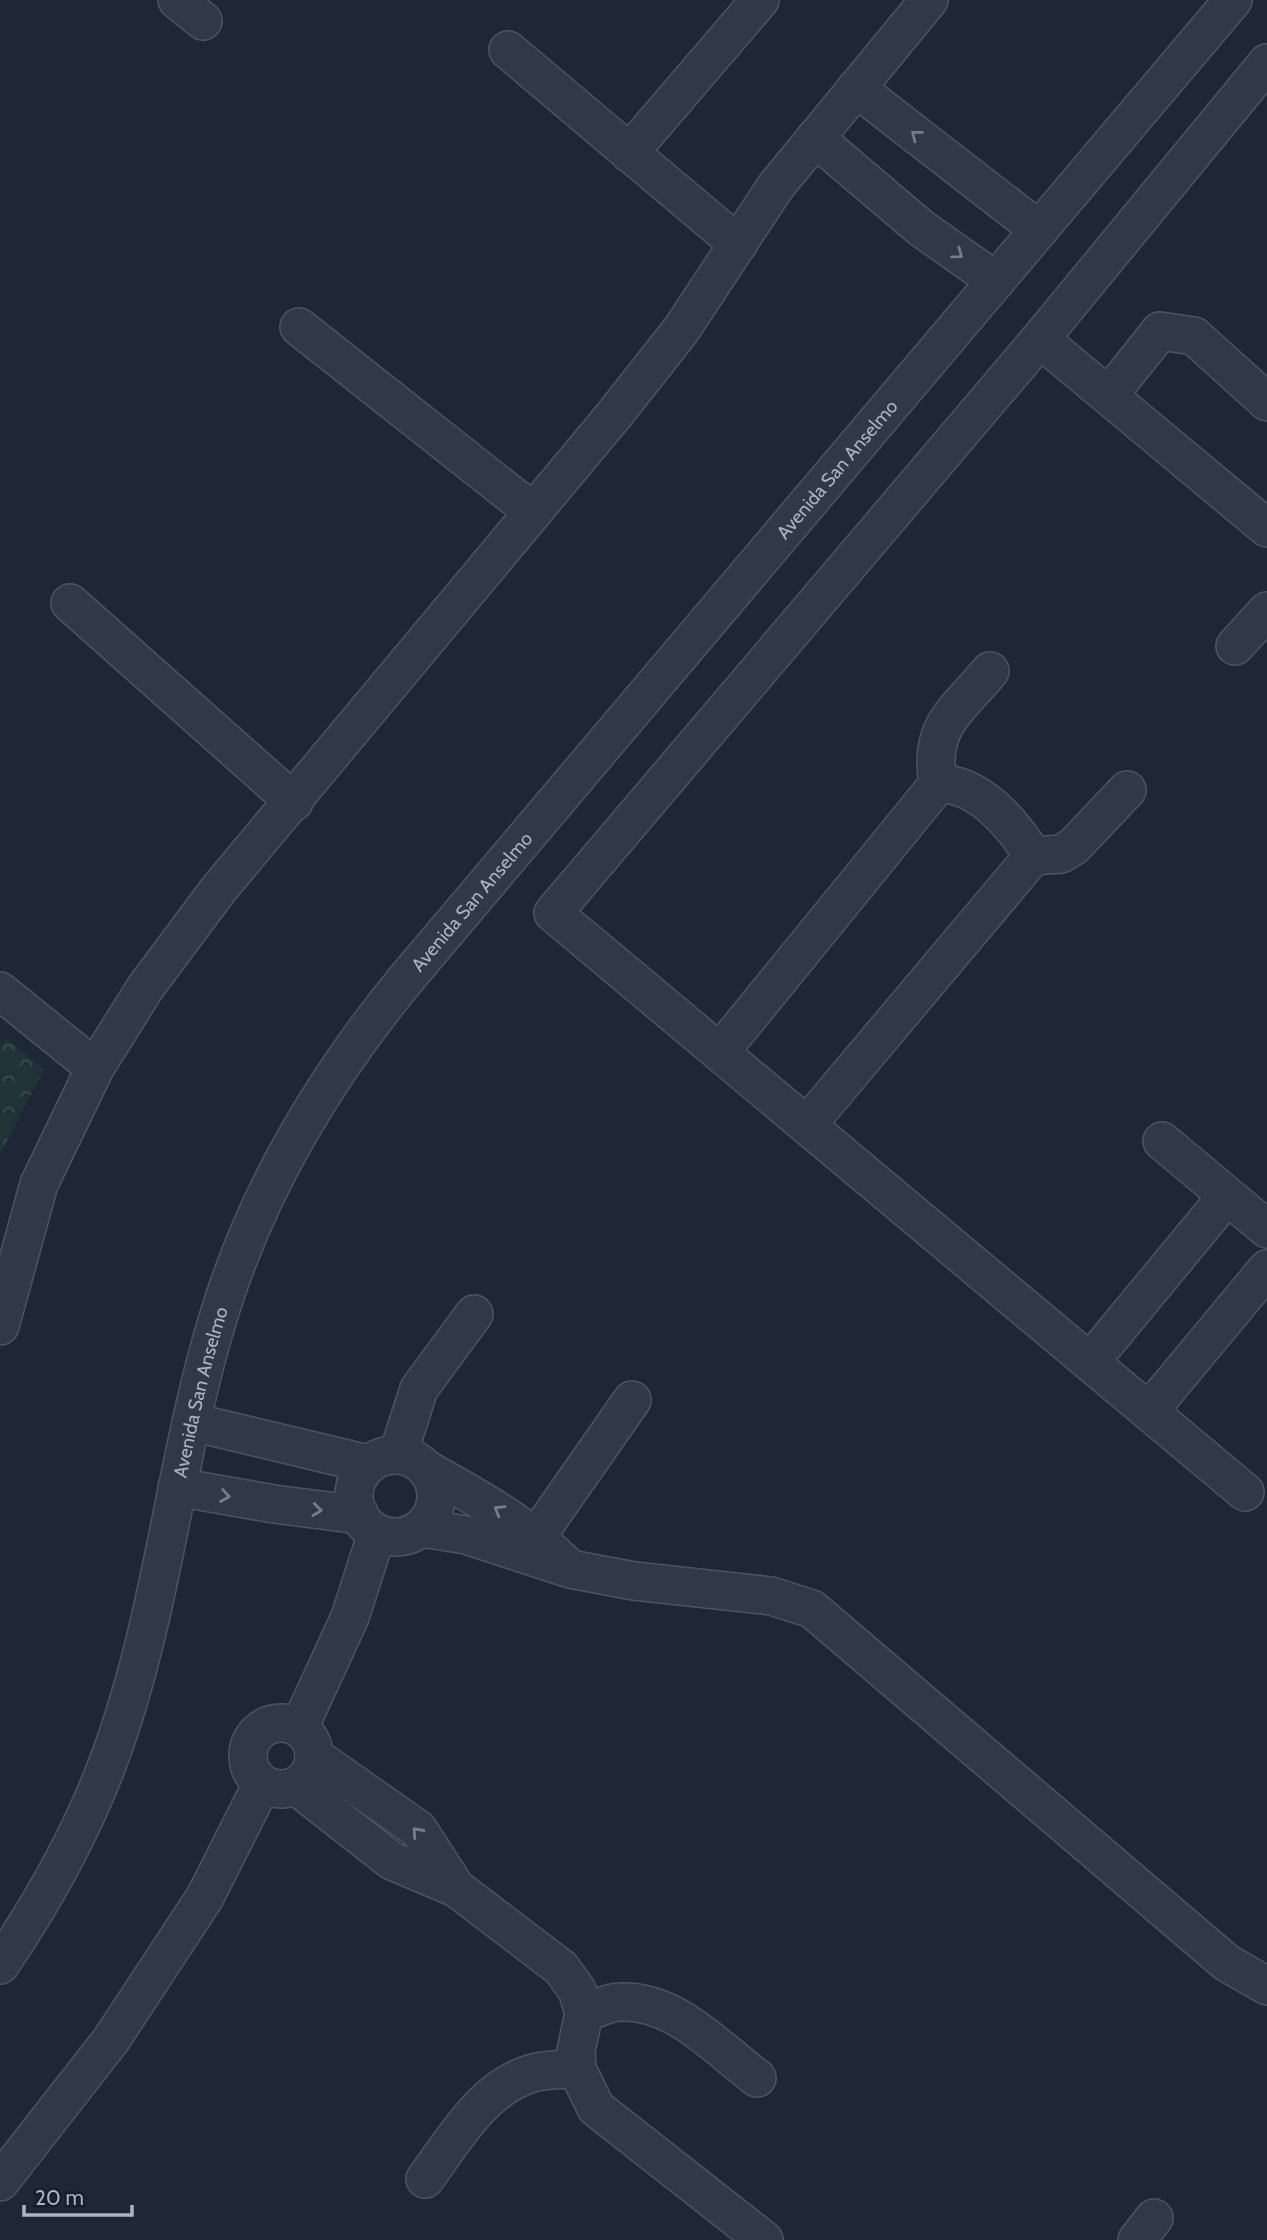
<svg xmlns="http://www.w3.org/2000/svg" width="1267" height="2240" viewBox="0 0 1267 2240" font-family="Cabin,sans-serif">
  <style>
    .park { fill: url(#park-crowns) }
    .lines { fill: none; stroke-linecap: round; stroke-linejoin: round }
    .minor-casing { stroke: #4c5462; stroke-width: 40 }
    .minor { stroke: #313946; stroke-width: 37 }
    .oneway { stroke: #747d8b }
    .labels { text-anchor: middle; stroke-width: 6; stroke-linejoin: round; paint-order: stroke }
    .street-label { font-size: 19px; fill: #aab4c4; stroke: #171e2a }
  </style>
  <defs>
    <pattern id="park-crowns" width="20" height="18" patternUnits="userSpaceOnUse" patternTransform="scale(1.75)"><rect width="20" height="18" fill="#203337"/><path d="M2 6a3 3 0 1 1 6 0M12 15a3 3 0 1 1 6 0" fill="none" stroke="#3e4e52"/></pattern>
  </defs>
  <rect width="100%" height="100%" fill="#1e2736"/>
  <!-- park -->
  <path class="park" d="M6 1039 44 1069 0 1154V1046Z"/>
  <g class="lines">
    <!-- minor casing -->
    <g class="minor-casing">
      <g id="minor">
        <path d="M177 0 203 21"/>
        <path d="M508 50 738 244"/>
        <path d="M856 88 1039 230"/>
        <path d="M815 138 921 228 996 281"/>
        <path d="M629 153 760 0"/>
        <path d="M299 327 532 511"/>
        <path d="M1040 339 1267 528"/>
        <path d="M1109 395 1160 331 1194 336 1267 402"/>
        <path d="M70 603 294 802"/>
        <path d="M1235 646 1267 611"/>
        <path d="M938 784C978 782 1013 824 1033 856"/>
        <path d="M0 991 95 1068"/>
        <path d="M720 1052 938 784C928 726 956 712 990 671"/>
        <path d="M807 1125 1033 856 1061 854 1074 846 1127 790"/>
        <path d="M1162 1141 1267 1229"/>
        <path d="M0 1326 39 1184 95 1068 145 988 218 890 614 415 681 330 776 186 929 0"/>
        <path d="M1090 1362 1227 1196"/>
        <path d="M1149 1411 1267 1269"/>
        <path d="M192 1422 368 1464"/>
        <path d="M398 1454 419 1389 474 1314"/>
        <circle cx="395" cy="1496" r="41"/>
        <path d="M426 1469C476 1497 524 1523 564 1563"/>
        <path d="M177 1487 274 1504 360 1515"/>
        <path d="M1245 1492 553 913 1040 339 1267 63"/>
        <path d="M422 1528 466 1535 570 1569 634 1581 771 1596 812 1609 1227 1963 1267 1986"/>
        <path d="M537 1536 632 1400"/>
        <circle cx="281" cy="1756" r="33"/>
        <path d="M299 1728 350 1617 377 1533"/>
        <path d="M314 1756 418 1829 456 1888"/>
        <path d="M296 1786 392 1861 456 1888 561 1968 577 1990 584 2013 576 2051 577 2069 596 2108 764 2240"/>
        <path id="s1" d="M0 1965C52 1889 96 1806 123 1719 165 1588 178 1449 218 1318 256 1192 323 1080 406 979L1233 0"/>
        <path d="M584 2013C596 2009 609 2002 621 2002 675 2000 717 2048 757 2078"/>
        <path d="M425 2179C454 2140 483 2087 533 2073 546 2069 563 2070 577 2069"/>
        <path d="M0 2182 111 2040 205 1897 262 1784"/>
        <path d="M1137 2240 1154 2218"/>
      </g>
    </g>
    <!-- minor -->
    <use href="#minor" class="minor"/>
  </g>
  <!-- one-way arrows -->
  <defs><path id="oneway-chevron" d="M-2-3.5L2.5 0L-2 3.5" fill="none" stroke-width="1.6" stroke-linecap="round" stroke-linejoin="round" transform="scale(1.75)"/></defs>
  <g class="oneway">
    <use href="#oneway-chevron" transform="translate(916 135) rotate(-142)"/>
    <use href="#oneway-chevron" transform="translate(958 254) rotate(36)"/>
    <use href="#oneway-chevron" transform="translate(225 1496) rotate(10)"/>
    <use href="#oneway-chevron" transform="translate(317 1510) rotate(7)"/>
    <use href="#oneway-chevron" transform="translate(499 1510) rotate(-149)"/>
    <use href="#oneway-chevron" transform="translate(417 1832) rotate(-132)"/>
  </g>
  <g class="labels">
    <!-- street labels -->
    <g class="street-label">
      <text dy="7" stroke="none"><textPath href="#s1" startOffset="1746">Avenida San Anselmo</textPath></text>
      <text dy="7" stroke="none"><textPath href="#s1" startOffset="1180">Avenida San Anselmo</textPath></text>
      <text dy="7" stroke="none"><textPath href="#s1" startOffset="612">Avenida San Anselmo</textPath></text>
    </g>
  </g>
  <!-- scale -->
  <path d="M24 2205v10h108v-10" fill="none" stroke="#aab4c4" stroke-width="3.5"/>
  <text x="35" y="2205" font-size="21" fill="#aab4c4" stroke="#171e2a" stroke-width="5" paint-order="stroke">20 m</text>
</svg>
